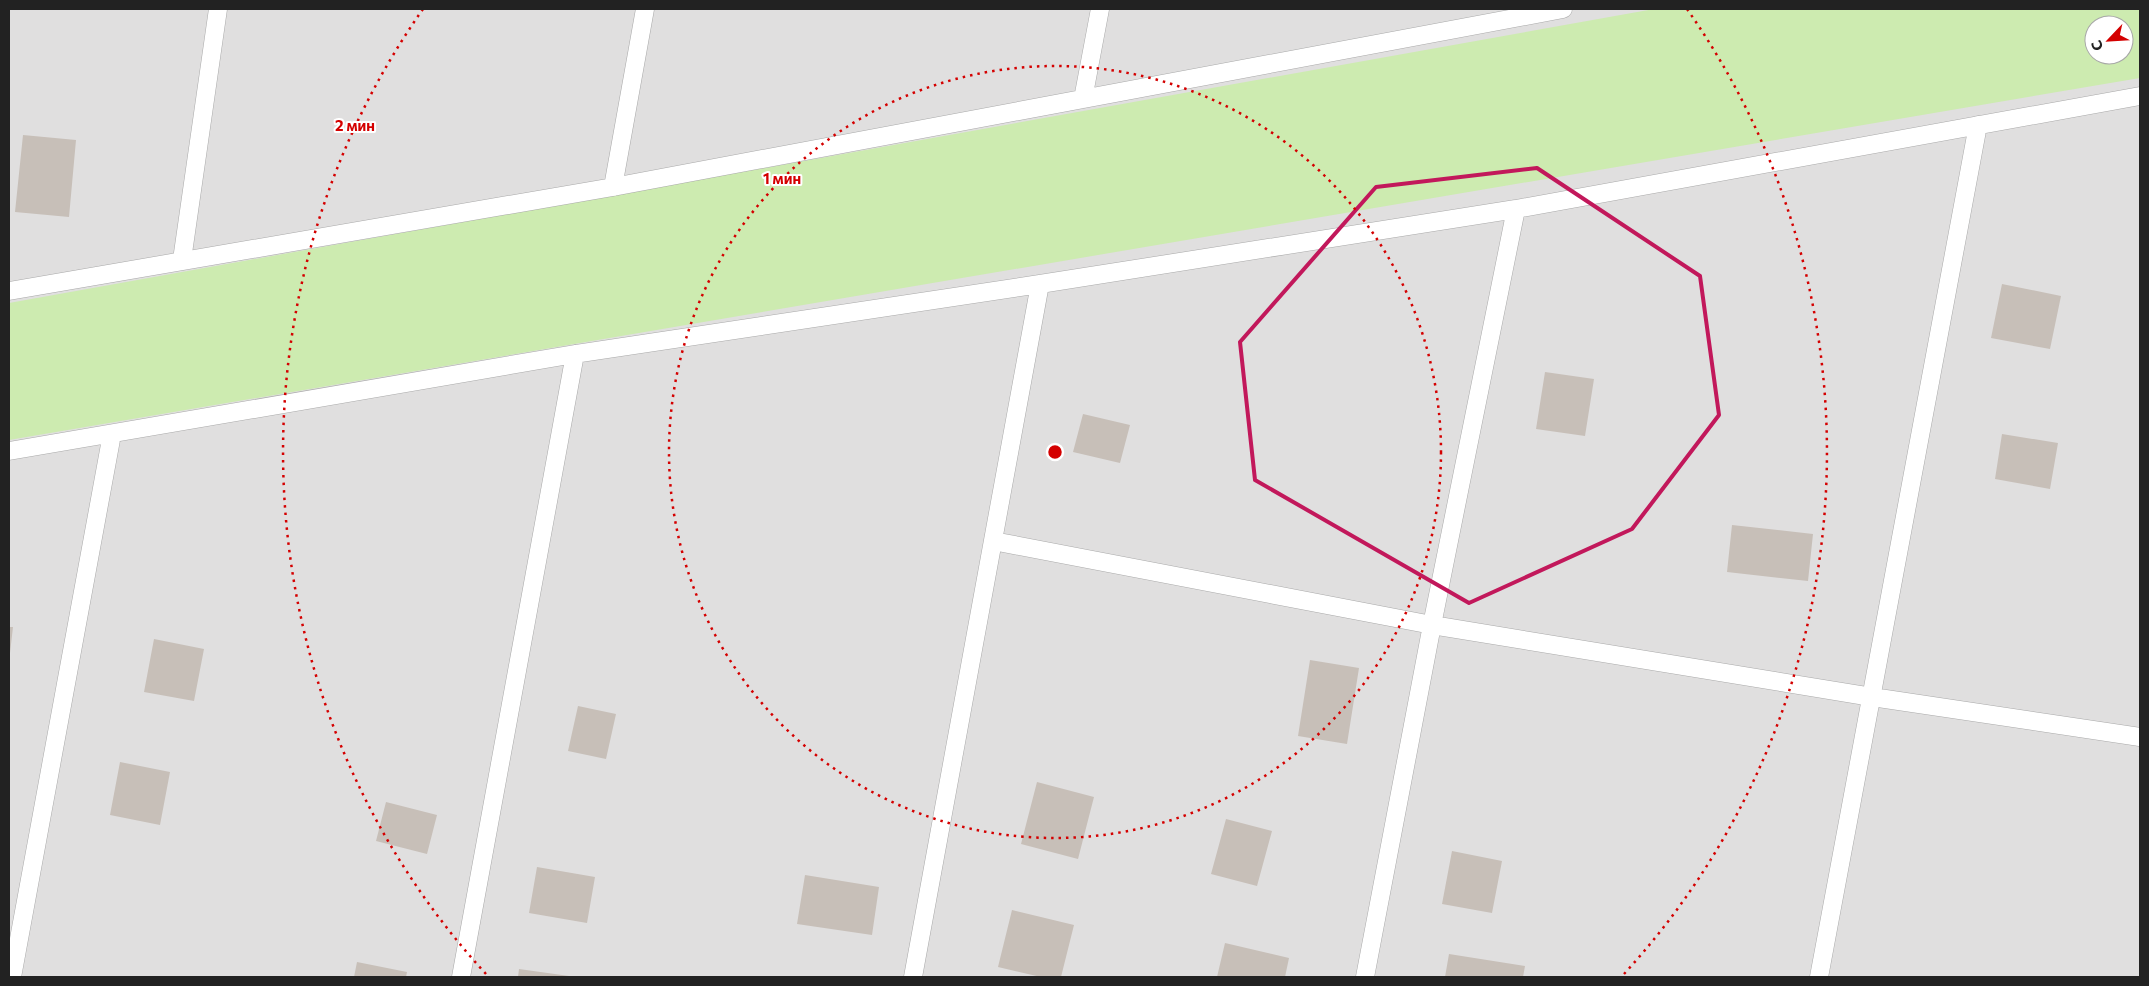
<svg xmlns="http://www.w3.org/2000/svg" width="2149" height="986" viewBox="0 0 2149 986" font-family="Commissioner,sans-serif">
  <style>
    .residential { fill: #e0dfdf; fill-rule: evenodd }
    .grass { fill: #cdebb0; fill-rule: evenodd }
    .building { fill: #c7bfb8 }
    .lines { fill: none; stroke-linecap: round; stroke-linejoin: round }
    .service-casing { stroke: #a9a9a9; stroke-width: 19 }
    .service { stroke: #fff; stroke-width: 18 }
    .marked { fill: none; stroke: #c2185b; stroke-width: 4; stroke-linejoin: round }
    .ring { fill: none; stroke: #d40000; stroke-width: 2.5; stroke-dasharray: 2.5 5 }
    .centre { fill: #d40000; stroke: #fff; stroke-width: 2.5 }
    .ring-label { font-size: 15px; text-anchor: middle; font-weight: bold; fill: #d40000; stroke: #fff; stroke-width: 4; stroke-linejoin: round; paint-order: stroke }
  </style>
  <rect width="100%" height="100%" fill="#f2efe9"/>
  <!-- residential -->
  <path class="residential" d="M9 9H2140V977H9ZM2094 25H2124V55H2094Z"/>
  <!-- grass -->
  <path class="grass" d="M1654 9H2140V78L9 440V303ZM2094 25H2124V55H2094Z"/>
  <!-- building -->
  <path class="building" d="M23 135 76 140 69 217 15 212Z
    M2002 284 2061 296 2050 349 1991 338Z
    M1545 372 1594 379 1585 436 1536 429Z
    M1083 414 1130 425 1120 463 1073 452Z
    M2002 434 2058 443 2050 489 1995 479Z
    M1732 525 1813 534 1808 581 1727 572Z
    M9 627H13L10 653H9Z
    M154 639 204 649 194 701 144 692Z
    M1310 660 1359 668 1347 744 1298 736Z
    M578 706 616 714 606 759 568 751Z
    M120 762 170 772 160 825 110 815Z
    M1037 782 1094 797 1078 859 1021 844Z
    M386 802 437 815 427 854 376 841Z
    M1226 819 1272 831 1257 886 1211 874Z
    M1452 851 1502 861 1492 913 1442 904Z
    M537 867 595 877 587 923 529 913Z
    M805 875 879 887 872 935 797 924Z
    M1012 910 1074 925 1061 977H1041L998 967Z
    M1225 943 1289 958 1285 977H1217Z
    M1449 954 1525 966 1523 977H1445Z
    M357 962 407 972 406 977H354Z
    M519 969 569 976V977H518Z"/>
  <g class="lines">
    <!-- service casing -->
    <g class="service-casing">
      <path id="service" d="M1083 99 1100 9
        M613 187 645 9
        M182 260 218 9
        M9 291 613 187 1563 9
        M9 451 575 354 1040 284 1516 209 2140 96
        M993 541 1432 625 1872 697 2140 737
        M12 977 112 434
        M461 977 575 354
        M913 977 1040 284
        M1365 977 1432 625 1516 209
        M1819 977 1978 125"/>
    </g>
    <!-- service -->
    <use href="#service" class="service"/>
  </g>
  <!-- marked area -->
  <path class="marked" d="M1537 168 1700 276 1719 415 1632 529 1469 603 1255 480 1240 342 1376 187Z"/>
  <!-- distance rings -->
  <g class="ring">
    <circle cx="1055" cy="452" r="386"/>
    <path d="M486 974A772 772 0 0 1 423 9M1687 9A772 772 0 0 1 1624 974"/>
  </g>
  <circle cx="1055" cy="452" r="8" class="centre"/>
  <g class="ring-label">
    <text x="355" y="131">2 мин</text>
    <text x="782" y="184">1 мин</text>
  </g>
  <!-- border -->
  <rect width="2149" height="986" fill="none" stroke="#222222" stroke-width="20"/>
  <!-- north arrow -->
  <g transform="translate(2109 40) rotate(245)"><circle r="24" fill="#ffffff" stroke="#a7a7a7"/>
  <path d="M0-4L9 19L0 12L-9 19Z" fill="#d40000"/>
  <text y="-8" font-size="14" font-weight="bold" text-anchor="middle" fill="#222222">С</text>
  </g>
</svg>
